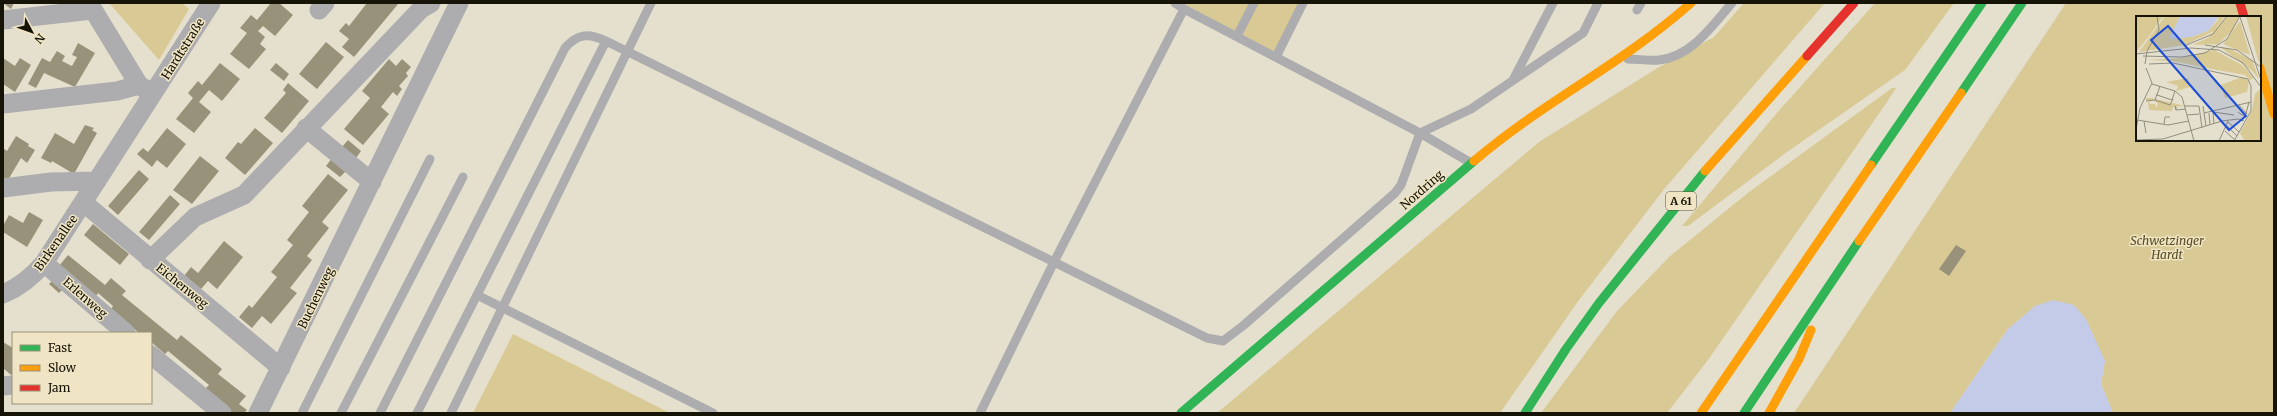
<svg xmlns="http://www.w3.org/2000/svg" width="2277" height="416" viewBox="0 0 2277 416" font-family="Merriweather,serif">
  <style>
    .green { fill: #d9c994; fill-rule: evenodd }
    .water { fill: #c3cbe9 }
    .building { fill: #99927a }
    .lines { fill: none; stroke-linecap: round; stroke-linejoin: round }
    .lane { stroke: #adadaf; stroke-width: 9 }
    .street { stroke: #adadaf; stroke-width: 19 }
    .fast { stroke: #30b455; stroke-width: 9 }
    .slow { stroke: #ff9f0a; stroke-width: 9 }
    .jam { stroke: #e5322d; stroke-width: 9 }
    .labels { text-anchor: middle; stroke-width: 3; stroke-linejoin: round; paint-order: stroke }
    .shield { fill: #efe5c4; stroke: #575240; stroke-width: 1 }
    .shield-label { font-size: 11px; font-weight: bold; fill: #161307 }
    .street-label { font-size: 12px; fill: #161307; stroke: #efe5c4 }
    .park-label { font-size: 12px; font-style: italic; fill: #574b22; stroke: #efe5c4 }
    .inset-road { fill: none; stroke: #928e7e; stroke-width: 1 }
    .view { fill: #1d4ed8; fill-opacity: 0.15; stroke: #1d4ed8; stroke-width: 2 }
    .inset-edge { fill: none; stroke: #161307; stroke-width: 2 }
  </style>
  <rect width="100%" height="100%" fill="#e5e0ce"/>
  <!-- green -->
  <path class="green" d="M109 3H182L189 9 159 60Z
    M1183 3H1301L1275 54Z
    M1744 3H1825L1665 188 1579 300 1500 413H1217L1539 142 1659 67 1714 37Z
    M1875 3H1954L1905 70 1787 152 1688 226H1682L1776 114Z
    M2066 3H2274V413H2113L2101 384 2105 361 2008 329 1950 413H1794ZM2137 17H2260V140H2137Z
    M1892 88H1896L1885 105 1708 360 1667 413H1541L1617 311 1669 257 1749 192Z
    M513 334 670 413H473Z"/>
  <!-- water -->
  <path class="water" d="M2053 300 2074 305 2086 319 2105 361 2101 384 2113 413H1950L2008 329 2035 306Z"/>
  <!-- building -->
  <path class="building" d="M3 3H14L11 9Z
    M271 3H279L293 15 275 36 263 26 258 31 265 37 260 44 266 49 249 69 230 54 247 33 240 28 251 15 257 20Z
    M367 3H399L354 57 342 47 349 39 339 31 346 23 349 26Z
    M326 42 344 57 317 89 299 74Z
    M78 43 95 53 75 87 44 73 36 88 28 84 42 58 50 62 57 51 65 56 62 61 72 66 77 57 72 55Z
    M3 58 15 66 20 58 31 65 15 92 3 84Z
    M389 59 396 66 402 59 411 67 406 73 408 76 399 86 402 89 397 96 393 92 381 107 389 114 363 145 344 129 370 98 362 91Z
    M220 63 240 79 222 101 209 90 199 102 211 112 194 133 176 119 193 98 188 93 198 81 202 85Z
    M276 63 289 74 284 81 270 70Z
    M288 83 309 101 282 133 264 118 286 93 283 90Z
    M85 125 94 128 92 130 97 133 74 174 52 161 51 163 41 158 55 133 74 144Z
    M167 128 186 144 167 168 157 160 152 167 137 154 143 148 148 152Z
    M255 128 273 143 245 175 225 158 238 142 241 144Z
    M16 136 29 144 28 146 35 150 27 163 21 158 8 180 3 177V148L7 151Z
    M348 140 361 151 356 158 342 147Z
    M200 156 219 171 192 204 173 190Z
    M332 158 347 170 340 177 326 166Z
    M139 170 149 179 118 215 108 206Z
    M328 174 348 190 322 222 329 228 307 256 312 260 290 288 297 293 271 324 262 316 252 328 239 317 249 305 252 308 277 277 271 272 293 245 287 240 309 212 302 206Z
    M170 195 180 204 149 240 139 232Z
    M29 212 43 220 27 247 3 232V226L9 215 23 223Z
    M93 224 129 254 120 265 84 235Z
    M224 241 243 257 217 289 208 281 201 289 184 276 191 267 198 273Z
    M1956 245 1966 251 1949 276 1939 269Z
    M68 255 105 285 111 278 126 291 122 295 150 318 177 340 181 335 222 369 218 374 246 396 239 404 247 410 244 413H232L205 389 209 385 168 351 165 354 151 342V333H139L111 309 113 306 98 293 96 296 59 266Z
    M54 279 64 288 59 293 49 284Z
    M3 342 13 348V372L11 375 3 368Z"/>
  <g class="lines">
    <!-- lane -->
    <path class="lane" d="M1175 3 1184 9
      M1637 10 1641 3
      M1237 36 1254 3
      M1276 57 1303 3
      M1628 59C1638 59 1649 61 1659 60 1691 57 1712 26 1732 3
      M1514 78 1553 3
      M1471 163 1420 133 1401 185 1395 193 1244 325 1223 341 1207 338 1054 262 1184 9 1420 133 1471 109 1583 33 1598 3
      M302 413 430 159
      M341 413 463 177
      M380 413 565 48C578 33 589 33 606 41
      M417 413 477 295
      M451 413 651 3
      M713 413 477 295 606 41 1054 262 980 413"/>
    <!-- street -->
    <path class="street" d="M89 3 139 85 148 91
      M319 10 325 3
      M3 20 92 10
      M3 104 117 91 139 85
      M306 128 372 182
      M3 188 51 182 97 181
      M84 203 281 368
      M150 260 195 217 244 195 421 9 431 3
      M44 263 126 333
      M3 294C20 287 32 277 44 263L211 3
      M151 355 222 413
      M3 386 13 385
      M258 413 459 3"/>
    <!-- fast -->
    <path class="fast" d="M1961 93 2022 3
      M1871 165 1982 3
      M1181 413 1474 161
      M1525 413 1566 349 1599 303 1705 171
      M1744 413 1859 241"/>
    <!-- slow -->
    <path class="slow" d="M2260 68 2274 114
      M1474 161C1543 102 1624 63 1691 3
      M1705 171 1807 56
      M1859 241 1961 93
      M1701 413 1871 165
      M1769 413 1799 359 1811 330"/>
    <!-- jam -->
    <path class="jam" d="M2240 3 2244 17
      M1807 56 1854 3"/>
  </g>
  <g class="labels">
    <!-- shield labels -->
    <rect class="shield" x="1666" y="192" width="30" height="18" rx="3"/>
    <g class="shield-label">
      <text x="1681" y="205">A 61</text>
    </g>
    <!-- street labels -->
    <g class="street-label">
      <text transform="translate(183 49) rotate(-58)" y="4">Hardtstraße</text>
      <text transform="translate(1422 190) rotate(-41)" y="4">Nordring</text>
      <text transform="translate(56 243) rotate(-55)" y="4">Birkenallee</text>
      <text transform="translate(182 286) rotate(39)" y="4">Eichenweg</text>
      <text transform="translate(85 298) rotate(41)" y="4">Erlenweg</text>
      <text transform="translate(316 298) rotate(-64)" y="4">Buchenweg</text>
    </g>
    <!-- park labels -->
    <g class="park-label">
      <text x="2167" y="245">Schwetzinger<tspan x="2167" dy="14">Hardt</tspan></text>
    </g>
  </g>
  <!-- overview -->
  <g transform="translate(2136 16)">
    <rect width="125" height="125" fill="#e5e0ce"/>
    <path d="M27 0 14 19 0 36V0ZM29 0H44L36 18 55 21 72 15 82 4V0H89L78 15 49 29 3 36ZM91 0H103L96 15 82 28 56 29 72 22ZM110 0H125V48L122 44ZM104 5 114 39 87 28ZM84 31 94 33 116 44 123 63 116 55ZM78 34 106 49 118 62 114 64 109 59 81 54 36 45 11 44 44 42ZM106 61 113 65 111 76 89 82 85 69ZM52 62 54 71 40 75 42 70 30 66ZM124 73 125 125H109L104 117 116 95 119 78ZM9 82H15L49 90 37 91 36 95 13 94 12 86 13 85 14 88H19L20 92 22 88 18 84 11 85Z" fill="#d9c994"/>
    <path d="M44 0H82V2L72 15 55 21 36 23 34 21Z" fill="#c3cbe9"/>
    <path class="inset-road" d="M104 1 125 64M69 29 101 34 125 51M48 30 77 18 91 0M0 38 55 32 83 34 107 47 125 71M7 40 46 41 69 37 91 23 104 0M9 48 11 35 23 14 21 0M13 48 37 47 112 63 115 70V95L98 125M16 68 39 75 46 81 58 125M24 70 21 79 36 84 39 75M19 84 34 89 37 83M10 85 19 84 21 78M103 89 111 98M49 90H63M63 90 66 112M67 90 70 110M40 94 39 90 40 91V94L50 93M102 96 109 101 113 86M68 97 115 86M73 97 74 109M51 99 63 98M1 104 32 109 53 105M8 105 10 117M92 106 103 116M28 108 29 101H34M78 108 77 96 98 99M91 110 101 120M0 114 4 92 16 67 10 52M89 115 99 124M0 124 27 123 86 105 102 103 108 105M83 125 92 105"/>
    <path class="view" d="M32 10 110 100 93 114 15 24Z"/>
    <rect width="125" height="125" class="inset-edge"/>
  </g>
  <!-- border -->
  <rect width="2277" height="416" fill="none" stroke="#161307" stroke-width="8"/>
  <!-- legend -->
  <rect x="12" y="332" width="140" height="72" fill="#efe5c4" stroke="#989178"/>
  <rect x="20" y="345" width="20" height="6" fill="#30b455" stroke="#989178"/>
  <text x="48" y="352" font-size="12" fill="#161307">Fast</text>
  <rect x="20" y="365" width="20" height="6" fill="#ff9f0a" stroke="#989178"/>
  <text x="48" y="372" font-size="12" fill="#161307">Slow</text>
  <rect x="20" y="385" width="20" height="6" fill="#e5322d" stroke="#989178"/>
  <text x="48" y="392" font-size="12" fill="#161307">Jam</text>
  <!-- north arrow -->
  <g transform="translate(32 32) rotate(131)" stroke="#efe5c4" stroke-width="3" paint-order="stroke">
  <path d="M0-3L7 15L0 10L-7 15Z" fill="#161307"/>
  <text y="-6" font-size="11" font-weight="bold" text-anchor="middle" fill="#161307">N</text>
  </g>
</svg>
